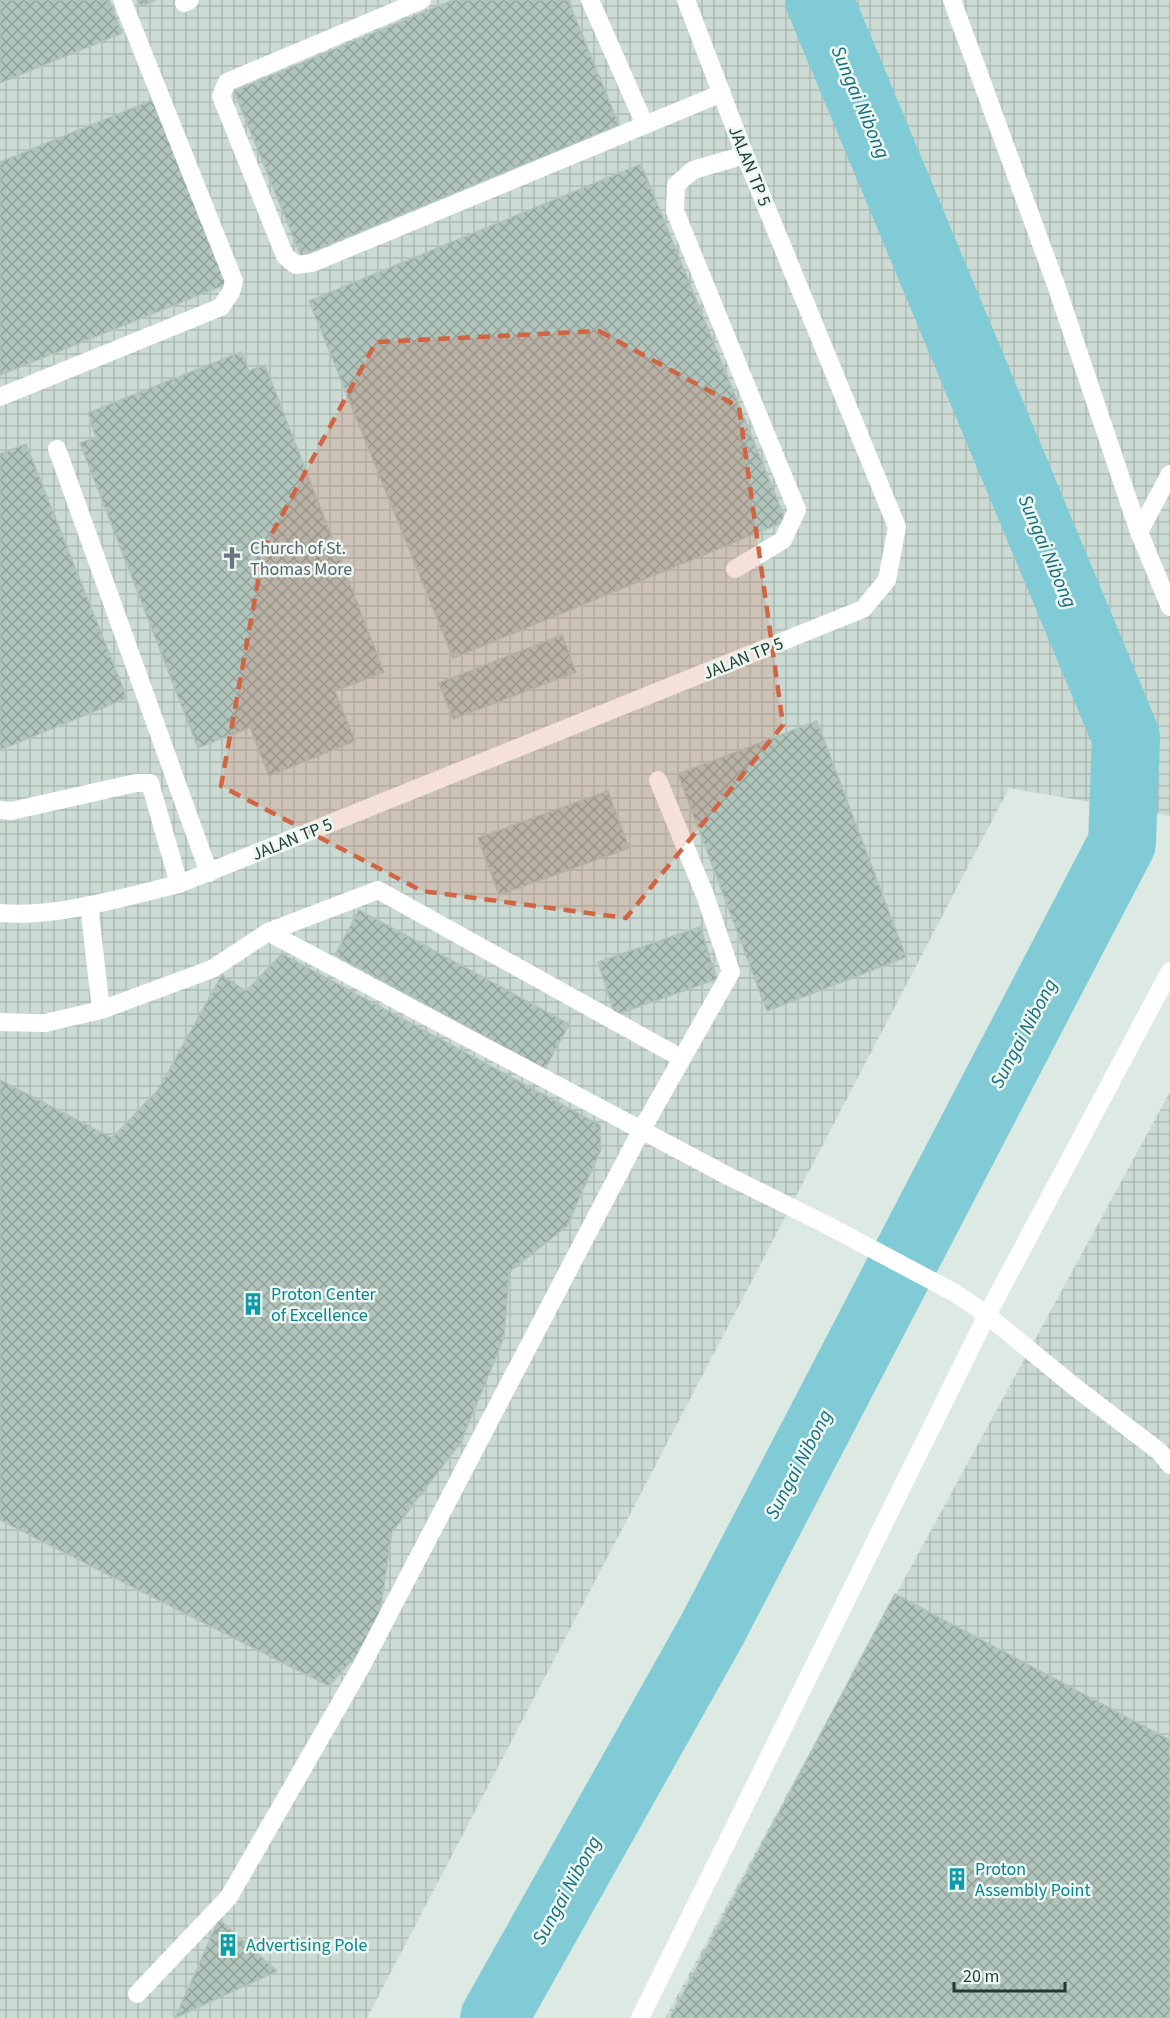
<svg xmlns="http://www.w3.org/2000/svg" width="1170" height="2018" viewBox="0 0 1170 2018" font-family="'Source Sans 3',sans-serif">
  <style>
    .industrial { fill: url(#industrial-grid) }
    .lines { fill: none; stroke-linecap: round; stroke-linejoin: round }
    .river { stroke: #80cbd5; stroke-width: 68 }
    .building { fill: url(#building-cross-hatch); stroke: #afc4bb; stroke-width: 1.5 }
    .lane { stroke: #fff; stroke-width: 18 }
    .street { stroke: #fff; stroke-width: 18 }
    .marked { fill: #d06544; fill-opacity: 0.2; stroke: #d06544; stroke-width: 4.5; stroke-dasharray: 12 8; stroke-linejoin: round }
    .labels { text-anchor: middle; stroke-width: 5; stroke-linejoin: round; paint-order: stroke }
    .street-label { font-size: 18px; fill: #1e3b32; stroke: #edf7f2 }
    .worship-label { font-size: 18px; fill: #5b616d; stroke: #edf7f2; text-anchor: start }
    .culture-label { font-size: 18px; fill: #0d838f; stroke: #edf7f2; text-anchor: start }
    .water-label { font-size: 20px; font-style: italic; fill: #146d7a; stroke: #edf7f2 }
  </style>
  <defs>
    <pattern id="industrial-grid" width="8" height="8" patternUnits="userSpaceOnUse" patternTransform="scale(1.5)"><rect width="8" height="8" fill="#cbdad3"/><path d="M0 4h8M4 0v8" fill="none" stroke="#aebcb6"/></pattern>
    <pattern id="building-cross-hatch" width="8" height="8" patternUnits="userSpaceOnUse" patternTransform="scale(1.5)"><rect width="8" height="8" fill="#b2c5bd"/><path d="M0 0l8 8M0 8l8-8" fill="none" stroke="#90a19a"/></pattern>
  </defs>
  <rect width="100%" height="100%" fill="#ddeae4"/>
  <!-- industrial -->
  <path class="industrial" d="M0 0H1170V816L1009 788 367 2018H0Z
    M1170 1092V2018H665Z"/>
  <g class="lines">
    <!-- river -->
    <path class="river" d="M494 2018 711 1632 1122 843 1126 737 819 0"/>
  </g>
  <!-- building -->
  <path class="building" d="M0 0H109L122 33 0 83Z
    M138 0H156L141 6Z
    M453 0H568L619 125 301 256 234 91Z
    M155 99 229 283 0 375V162Z
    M641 164 786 521 453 658 309 301Z
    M241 352 249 371 265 365 384 672 335 691 355 741 269 776 250 727 198 748 80 443 96 437 88 413Z
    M26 444 127 698 0 750V454Z
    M562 635 576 672 453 719 439 683Z
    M817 721 906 957 767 1011 678 774Z
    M608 791 629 848 499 895 478 838Z
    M359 910 569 1024 545 1069 335 955Z
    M700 927 717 979 615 1015 598 962Z
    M282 954 600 1125 601 1149 567 1226 509 1272 504 1337 461 1442 392 1532 377 1632 329 1686 0 1520V1080L112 1138 158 1090 222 975 246 991Z
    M895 1594 1170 1740V2018H670Z
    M219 1919 277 1971 175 2018Z"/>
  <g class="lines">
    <!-- lane -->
    <path class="lane" d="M422 0 227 82 221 96 285 256 296 265 312 263 722 93
      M590 0 645 125
      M952 0 1056 285 1139 532 1170 607
      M184 3 190 0
      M0 397 221 307 231 292 234 281 122 0
      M57 449 209 873
      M1139 532 1170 474
      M735 569 783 540 797 510 675 211 676 185 693 170 745 155
      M0 810 11 811 136 783H150L179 884
      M89 905 101 1010
      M268 932 728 1176 827 1225 955 1293 987 1315 1076 1388 1160 1452 1170 1465
      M0 1022 45 1023 101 1010 212 969 268 932 378 890 681 1058
      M137 1994 229 1897 361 1667 641 1131 731 972 705 895 658 780
      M640 2018 987 1315 1170 971"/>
    <!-- street -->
    <path class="street" d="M0 913C57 918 123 897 179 884L863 609 887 580 897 527 745 155 686 0"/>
  </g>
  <!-- marked area -->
  <path class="marked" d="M599 331 739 407 783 725 626 918 422 891 221 786 264 548 376 342Z"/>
  <!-- icons -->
  <defs>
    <g id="church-bare" transform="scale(1.8)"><path d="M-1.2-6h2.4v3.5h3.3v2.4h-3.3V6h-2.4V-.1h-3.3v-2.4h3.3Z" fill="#6b7280" stroke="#edf7f2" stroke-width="2.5" paint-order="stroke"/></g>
    <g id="building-bare" transform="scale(1.8)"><path d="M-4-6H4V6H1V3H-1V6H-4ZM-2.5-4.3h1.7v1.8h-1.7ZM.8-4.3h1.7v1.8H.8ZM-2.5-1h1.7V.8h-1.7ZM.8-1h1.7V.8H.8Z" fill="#0f9aa8" stroke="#edf7f2" stroke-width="2.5" paint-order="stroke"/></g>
  </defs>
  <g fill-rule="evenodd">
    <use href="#church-bare" x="232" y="558"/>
    <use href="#building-bare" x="253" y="1304"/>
    <use href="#building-bare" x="957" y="1879"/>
    <use href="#building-bare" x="228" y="1945"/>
  </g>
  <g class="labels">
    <!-- street labels -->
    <g class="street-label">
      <text transform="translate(750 166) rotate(68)" y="6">JALAN TP 5</text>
      <text transform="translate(743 658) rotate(-22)" y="6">JALAN TP 5</text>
      <text transform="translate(292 839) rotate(-22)" y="6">JALAN TP 5</text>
    </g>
    <!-- worship labels -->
    <g class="worship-label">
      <text x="250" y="554">Church of St.<tspan x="250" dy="21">Thomas More</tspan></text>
    </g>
    <!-- culture labels -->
    <g class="culture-label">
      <text x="271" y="1300">Proton Center<tspan x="271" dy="21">of Excellence</tspan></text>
      <text x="975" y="1875">Proton<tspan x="975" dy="21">Assembly Point</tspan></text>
      <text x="246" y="1951">Advertising Pole</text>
    </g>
    <!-- water labels -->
    <g class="water-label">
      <text transform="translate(861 102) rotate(67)" y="7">Sungai Nibong</text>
      <text transform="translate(1048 551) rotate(67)" y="7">Sungai Nibong</text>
      <text transform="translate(1023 1033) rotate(-62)" y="7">Sungai Nibong</text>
      <text transform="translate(798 1464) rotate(-62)" y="7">Sungai Nibong</text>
      <text transform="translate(566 1890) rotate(-61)" y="7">Sungai Nibong</text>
    </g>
  </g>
  <!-- scale -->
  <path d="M954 1982v9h111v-9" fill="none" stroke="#1e3b32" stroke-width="3"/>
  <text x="963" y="1982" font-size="18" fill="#1e3b32" stroke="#edf7f2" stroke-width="4.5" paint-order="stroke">20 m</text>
</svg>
